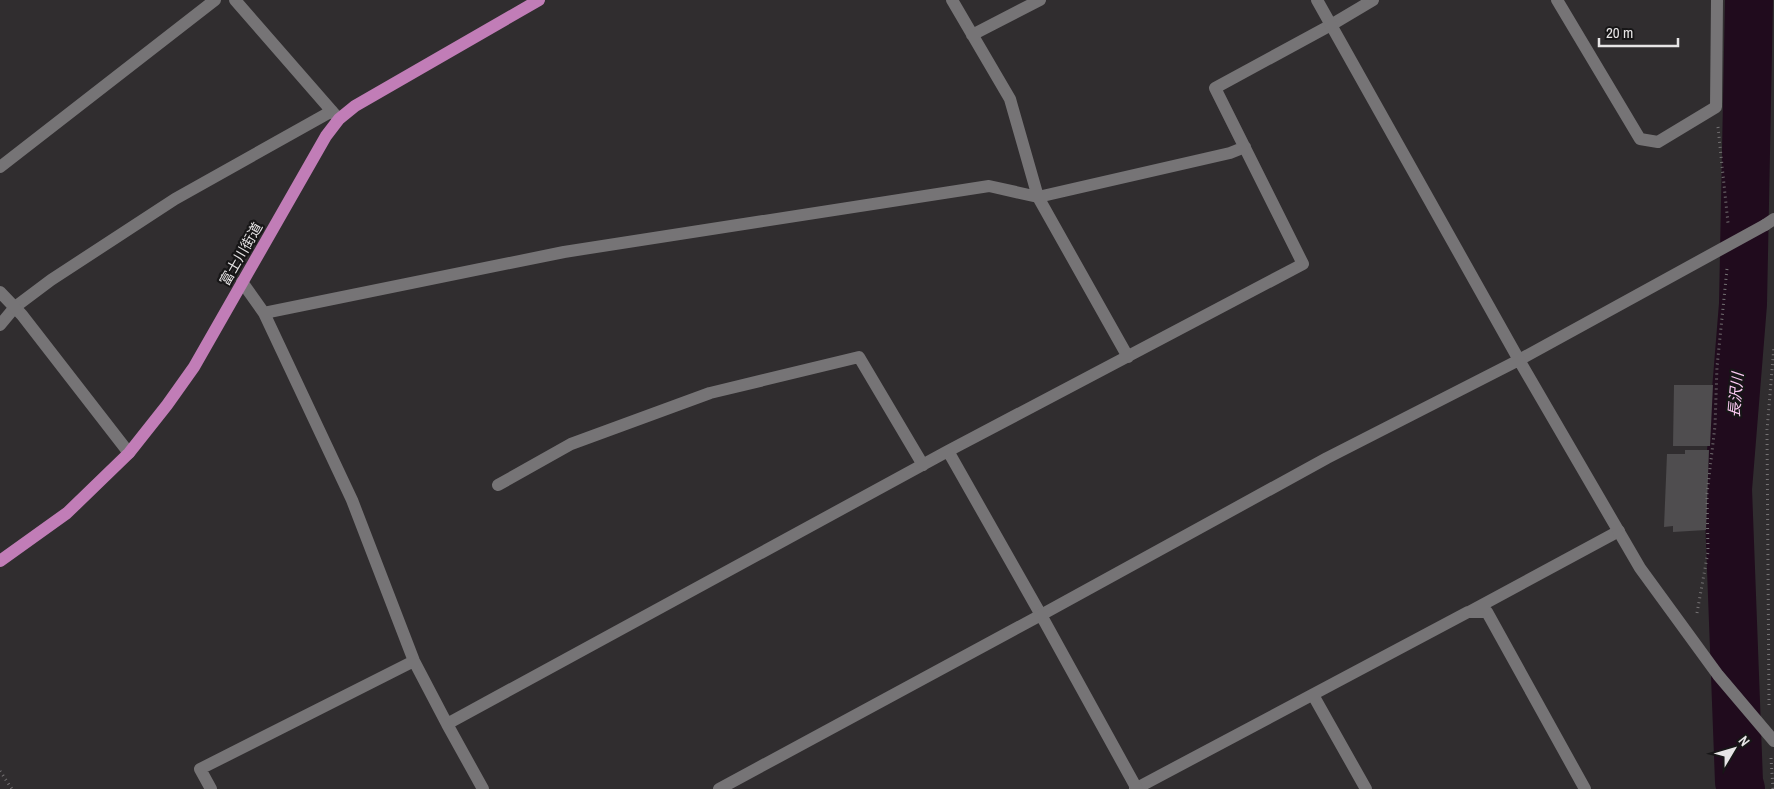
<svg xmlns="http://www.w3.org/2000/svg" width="1774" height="789" viewBox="0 0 1774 789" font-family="'Archivo Narrow','Noto Sans JP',sans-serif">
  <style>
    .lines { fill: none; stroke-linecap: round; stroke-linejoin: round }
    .river { stroke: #200b1d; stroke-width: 48 }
    .building { fill: #4f4d4f }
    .path { stroke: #747173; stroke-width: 3; stroke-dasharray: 1 4; stroke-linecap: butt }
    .service { stroke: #767476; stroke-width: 12 }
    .minor { stroke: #767476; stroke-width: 12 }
    .tertiary { stroke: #767476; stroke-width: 12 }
    .primary { stroke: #c17db7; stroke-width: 12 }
    .labels { text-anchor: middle; stroke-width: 4.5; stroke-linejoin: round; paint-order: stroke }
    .street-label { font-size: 14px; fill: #e7e5e6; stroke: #171617 }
    .water-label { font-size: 15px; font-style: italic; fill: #fdcbf4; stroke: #171617 }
  </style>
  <rect width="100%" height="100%" fill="#302d2f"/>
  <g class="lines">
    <!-- river -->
    <path class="river" d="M1741 789 1739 782 1728 489 1743 304 1749 0"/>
  </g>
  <!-- building -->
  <path class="building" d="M1674 385H1713L1710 446H1673Z
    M1685 450H1709L1706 530 1673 532V526L1664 527 1667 454H1685Z"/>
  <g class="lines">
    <!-- path -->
    <path class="path" d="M1718 127 1728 223
      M1697 613 1708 552 1707 494 1715 426 1717 367 1727 269
      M1769 705 1767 430 1774 346
      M1771 758 1773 789
      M0 771 12 789"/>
    <!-- service -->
    <path class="service" d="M235 0 337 117
      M0 325 15 307 51 280 175 199 332 111"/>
    <!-- minor -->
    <path class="minor" d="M952 0 1010 99 1038 197 1128 357
      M1557 0 1640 139 1658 142 1716 107 1717 0
      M972 35 1040 0
      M0 167 215 0
      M242 282 264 313 352 500 414 661 447 724 483 789
      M0 292 22 315 129 453
      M264 313 564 252 989 186 1038 197 1230 153 1245 147
      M1519 360 1765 225
      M948 451 1041 615
      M498 485 571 444 710 393 859 357 923 465
      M1469 612 1619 531
      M1313 695 1366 789
      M447 724 948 451 1303 264 1215 88 1331 25 1373 0
      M211 789 200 769 414 661
      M1135 789 1468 612H1487L1585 789"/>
    <!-- tertiary -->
    <path class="tertiary" d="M1317 0 1519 360 1640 568 1718 675 1774 741
      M1765 225 1774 219
      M1041 615 1137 789
      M719 789 1041 615 1327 458 1519 360"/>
    <!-- primary -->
    <path class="primary" d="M0 561 67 513 129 453 167 405 194 367 326 136 339 119 355 106 539 0"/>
  </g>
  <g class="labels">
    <!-- street labels -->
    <g class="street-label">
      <text transform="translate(241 254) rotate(-60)" y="5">富士川街道</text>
    </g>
    <!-- water labels -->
    <g class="water-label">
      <text transform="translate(1736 395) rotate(-85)" y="5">長沢川</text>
    </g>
  </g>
  <!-- north arrow -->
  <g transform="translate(1734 749) rotate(52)" stroke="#171617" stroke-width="4" paint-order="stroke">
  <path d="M0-4L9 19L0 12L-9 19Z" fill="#e7e5e6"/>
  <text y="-8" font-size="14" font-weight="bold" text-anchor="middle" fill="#e7e5e6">N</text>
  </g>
  <!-- scale -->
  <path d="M1599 38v8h79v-8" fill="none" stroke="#e7e5e6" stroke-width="2.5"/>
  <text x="1606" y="38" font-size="15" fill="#e7e5e6" stroke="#171617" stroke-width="4" paint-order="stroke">20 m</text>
</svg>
